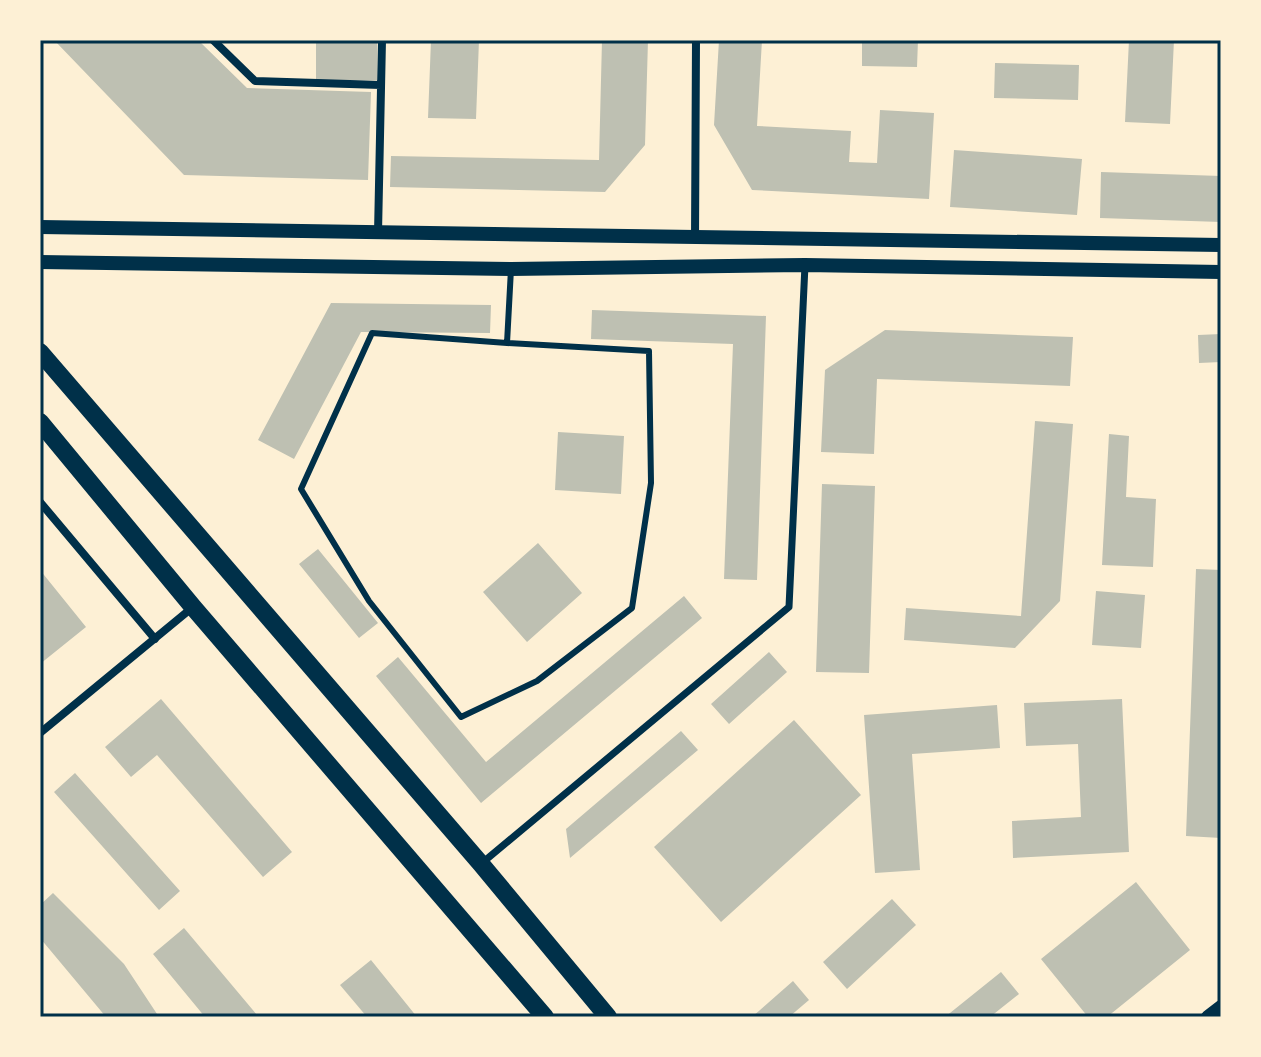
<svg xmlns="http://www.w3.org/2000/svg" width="1261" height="1057" viewBox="0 0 1261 1057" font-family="Merriweather,serif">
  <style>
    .building { fill: #bec0b2 }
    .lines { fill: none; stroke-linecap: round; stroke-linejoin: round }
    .service { stroke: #003049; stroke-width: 6 }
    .pedestrian { stroke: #003049; stroke-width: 7 }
    .minor { stroke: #003049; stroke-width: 8 }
    .tertiary { stroke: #003049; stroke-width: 14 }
    .primary { stroke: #003049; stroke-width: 18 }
    .neatline { fill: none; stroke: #003049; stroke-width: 3 }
  </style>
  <rect width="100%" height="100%" fill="#fdf0d5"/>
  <!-- building -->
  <path class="building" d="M54 40H198L247 88 371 92 368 180 184 175Z
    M316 40H377V80L316 81Z
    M431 40H479L476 119 428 118Z
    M602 40H648L645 145 605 192 390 187 391 156 599 160Z
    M719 40H762L757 126 851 131 849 162 877 163 880 110 934 113 929 199 752 190 714 125Z
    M862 40H918L917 67 862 66Z
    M1129 40H1174L1170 124 1125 122Z
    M995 63 1079 65 1078 100 994 98Z
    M954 150 1082 159 1077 215 950 207Z
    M1101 172 1221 176V222L1100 218Z
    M331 303 491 305 490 333 361 332 294 459 258 440Z
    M592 310 766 316 757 580 724 579 733 344 591 339Z
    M885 330 1073 337 1070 386 877 379 874 454 821 452 825 370Z
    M1221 334V362L1199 363 1198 335Z
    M1035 421 1073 424 1060 601 1015 648 904 640 906 608 1021 616Z
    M558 432 624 436 621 494 555 490Z
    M1109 434 1129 436 1126 497 1156 499 1153 567 1102 565Z
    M822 484 875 486 869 673 816 672Z
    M538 543 582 593 527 642 483 592Z
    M318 549 378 623 359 638 299 564Z
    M1196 569 1221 570V838L1186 836Z
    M40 570 86 627 40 664Z
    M1096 591 1145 595 1141 648 1092 645Z
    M684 596 702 618 481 803 376 676 398 657 486 762Z
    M769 652 787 672 729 724 711 704Z
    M161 699 292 852 263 877 157 755 131 777 105 747Z
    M1122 699 1129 852 1013 858 1012 821 1081 817 1078 744 1026 746 1024 703Z
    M997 705 1000 748 912 754 920 870 875 873 864 715Z
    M794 720 861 795 721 922 654 847Z
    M681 731 698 750 570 858 566 829Z
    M75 773 180 891 159 910 54 792Z
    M1136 882 1190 950 1107 1017H1088L1041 959Z
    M53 893 124 964 159 1017H106L40 938V905Z
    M892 899 916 925 847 989 823 962Z
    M184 928 257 1015 256 1017H205L153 954Z
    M371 960 417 1017H367L340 985Z
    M1001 972 1019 994 990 1017H945Z
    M793 981 809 1000 789 1017H752Z"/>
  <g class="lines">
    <!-- service -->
    <path class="service" d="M507 343 649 351 651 483 632 608 537 681 461 717 369 601 301 489 372 333 507 343 511 269"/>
    <!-- pedestrian -->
    <path class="pedestrian" d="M482 863 789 607 805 265"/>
    <!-- minor -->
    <path class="minor" d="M213 40 255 81 381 85
      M378 233 382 40
      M695 238 696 40
      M40 502 155 639
      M40 733 193 607"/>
    <!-- tertiary -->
    <path class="tertiary" d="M40 227 1221 245
      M40 262 511 269 805 265 1221 272
      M1208 1017 1221 1007"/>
    <!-- primary -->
    <path class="primary" d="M40 352 481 864 608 1017
      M40 422 193 607 545 1017"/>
  </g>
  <!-- border -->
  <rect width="1261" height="1057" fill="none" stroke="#fdf0d5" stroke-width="84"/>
  <rect x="42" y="42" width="1177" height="973" class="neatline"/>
</svg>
